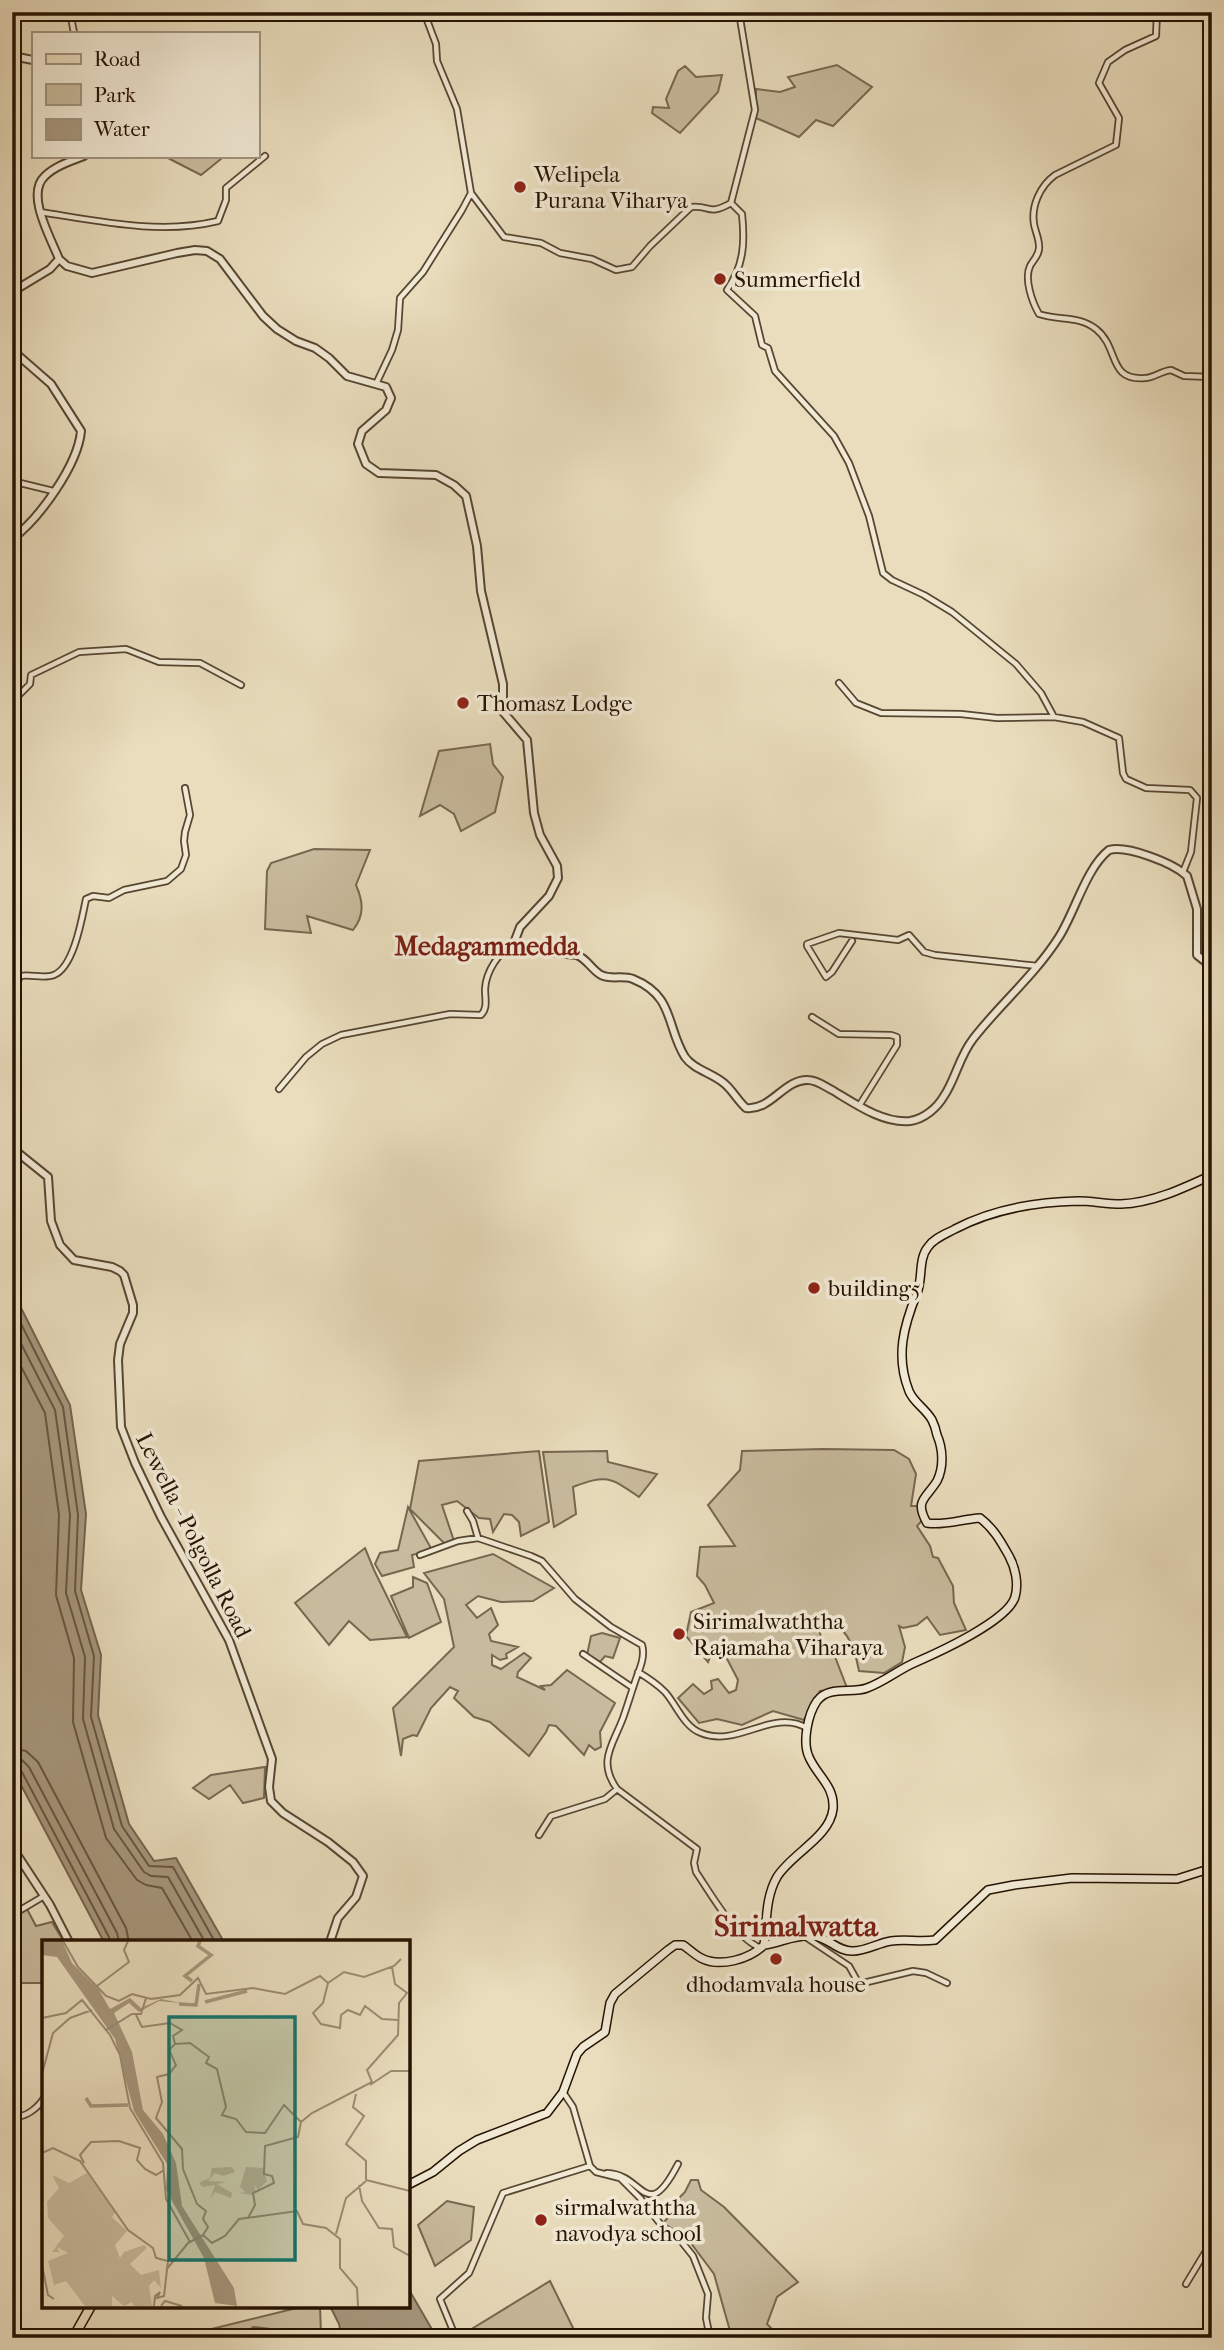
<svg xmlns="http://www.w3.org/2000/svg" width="1224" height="2350" viewBox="0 0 1224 2350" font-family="'IM FELL French Canon',serif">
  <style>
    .green { fill: #c8bb9d; stroke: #776750; stroke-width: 2 }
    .water { fill: #a7987e; stroke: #73634d; stroke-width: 2 }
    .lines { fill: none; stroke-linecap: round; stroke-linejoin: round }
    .shore { stroke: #665640; stroke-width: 2 }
    .minor-casing { stroke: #574632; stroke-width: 8 }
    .tertiary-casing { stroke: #574632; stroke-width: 10 }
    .secondary-casing { stroke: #261303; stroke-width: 10 }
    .primary-casing { stroke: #261303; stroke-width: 11 }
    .minor { stroke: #f1e9d4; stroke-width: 4.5 }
    .tertiary { stroke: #f1e9d4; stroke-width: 6 }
    .secondary { stroke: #f1e9d4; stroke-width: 7 }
    .primary { stroke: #e9ddbd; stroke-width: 8 }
    .poi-dot { fill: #8f2418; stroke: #f1e9d4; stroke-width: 2.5 }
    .labels { text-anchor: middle; stroke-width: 7; stroke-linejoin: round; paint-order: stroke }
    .poi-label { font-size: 23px; fill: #261303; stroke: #f1e9d4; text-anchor: start }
    .street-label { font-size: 23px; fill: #261303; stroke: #f1e9d4 }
    .quarter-label { font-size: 26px; font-weight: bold; fill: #7a1f14; stroke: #f1e9d4 }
    .district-label { font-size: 30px; font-weight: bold; fill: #7a1f14; stroke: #f1e9d4 }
    .inset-river { fill: none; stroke: #a7987e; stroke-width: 3.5 }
    .inset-road { fill: none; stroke: #9b8c73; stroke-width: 2 }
    .view { fill: #0f766e; fill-opacity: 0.15; stroke: #0f766e; stroke-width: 3.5 }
    .inset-edge { fill: none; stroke: #261303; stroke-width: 3.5 }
  </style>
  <rect width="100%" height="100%" fill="#e9ddbd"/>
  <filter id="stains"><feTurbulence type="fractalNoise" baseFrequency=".00286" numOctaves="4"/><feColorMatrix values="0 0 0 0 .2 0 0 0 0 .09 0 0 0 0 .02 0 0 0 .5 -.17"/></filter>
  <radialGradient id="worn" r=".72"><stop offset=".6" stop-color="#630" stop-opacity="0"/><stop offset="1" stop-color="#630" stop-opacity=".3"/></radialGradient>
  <!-- green -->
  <path class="green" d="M837 65 872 87 833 126 816 120 799 137 756 118V89L780 92 795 87 788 77Z
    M685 66 696 77 722 75 718 92 680 133 652 113 653 107 669 108 666 99 678 71Z
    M164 156H222L221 159 201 175Z
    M490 744 493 764 503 777 495 812 461 831 454 814 440 805 420 816 439 751Z
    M314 849 370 850 356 885C363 901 365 915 353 930L307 916 311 933 265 929 267 871 271 863Z
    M823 1449 894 1450 909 1459 916 1474 911 1506H923L926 1516 917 1526 930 1546 933 1557 938 1558 953 1586 954 1603 966 1630 940 1635 927 1617 917 1625 903 1628 899 1626 905 1647 902 1662 884 1673 859 1671C854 1644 846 1623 817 1617L820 1634 826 1646 834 1654 847 1688 820 1691 804 1720 773 1711 742 1725 717 1719 699 1723 678 1698 693 1684 704 1694 712 1689 711 1681 718 1679 729 1693 736 1690 738 1680 725 1655 730 1644 716 1643 708 1662 686 1636 691 1612 714 1603 705 1585 697 1576 700 1547 735 1546 708 1505 740 1470 742 1451Z
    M539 1451 549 1522 521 1536 519 1522 512 1515 504 1514 493 1532 490 1519 479 1518 457 1501 442 1505 455 1544 448 1547 410 1509 419 1461Z
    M607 1451 608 1462 657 1474 639 1497C610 1477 607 1474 573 1487L576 1514 554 1527 543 1452Z
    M408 1507 432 1550 412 1555 414 1567 382 1576 375 1564 380 1553 398 1550Z
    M365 1548 374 1570 407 1637 370 1640 349 1621 329 1645 295 1603Z
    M493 1554 554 1588 533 1601 501 1602 478 1596 466 1605 477 1618 491 1608 498 1625 489 1634 491 1641 518 1647 506 1654 507 1658 500 1660 492 1655V1665L501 1669 524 1653 531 1658 518 1672 517 1677 545 1690 541 1686 551 1685 567 1670 615 1703 600 1732 601 1747 595 1750 589 1745 584 1755 556 1726 549 1725 546 1732 529 1756 490 1722 474 1717 454 1698 458 1691 450 1687 431 1708 417 1736 413 1735 403 1739 401 1756 393 1708 454 1647 444 1599 424 1573Z
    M413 1577 427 1583 441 1622 409 1638 391 1596 413 1587Z
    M602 1633 620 1638 613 1658 605 1656 600 1662 587 1655 591 1636Z
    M265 1767 264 1798 243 1803 230 1785 209 1799 193 1788 211 1775Z
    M27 1909 36 1926 52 1922 64 1942H44V1983H12V1918Z
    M691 2180H698L701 2190 724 2207 798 2282 777 2297 767 2324 781 2338H732L714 2274 687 2238 663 2223 673 2212 674 2203 685 2192Z
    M447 2201 474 2207 471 2240 435 2266 418 2225Z
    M550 2281 578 2338H468L465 2333Z
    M305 2306H320L321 2335 253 2327 242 2338H175Z"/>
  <!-- water -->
  <path class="water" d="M12 1290 70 1405 86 1514 81 1590 101 1655 98 1715 129 1824 154 1861 176 1858 224 1942H104L12 1768Z
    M408 2288 437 2338H342L339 2324 330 2306H408Z"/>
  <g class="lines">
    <!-- shore -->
    <path class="shore" d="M12 1306 63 1407 78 1515 75 1591 94 1656 91 1717 122 1826 149 1866 173 1867 215 1942
      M12 1326 55 1410 70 1515 66 1593 85 1657 83 1719 114 1829 144 1872 151 1876 168 1877 205 1942
      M12 1349 45 1413 59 1515 56 1595 74 1658 73 1722 106 1838 137 1880 146 1885 162 1888 193 1942
      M12 1748 26 1751 38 1762 126 1928 129 1942
      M12 1758 22 1760 29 1767 117 1933 119 1942
      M12 1767 22 1772 109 1937 110 1942"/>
    <!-- minor casing -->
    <g class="minor-casing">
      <path id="minor" d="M70 12 74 33
        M739 12 755 110 731 203 742 214C745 243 744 265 727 290L755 316 762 345 768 348 775 371 834 436 849 463 869 516 883 573 892 580 924 595 952 612 1016 664 1041 693 1054 717
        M1157 12 1156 36 1125 50 1108 62 1099 83 1119 118 1116 145 1055 175C1040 186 1031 206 1034 224 1035 231 1039 238 1039 246 1040 254 1034 259 1030 266 1024 279 1032 302 1039 314 1059 321 1078 315 1096 329 1120 348 1107 381 1145 378 1154 378 1161 371 1171 370L1184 376 1212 377
        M471 193 504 237 541 243 560 253 592 259 616 270 632 267 650 246 691 207C711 205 708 216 731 203
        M40 212C99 221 160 235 218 221L226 200V188L265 156
        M376 384 392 350 398 330 400 298 423 272 462 210 471 193 457 109 437 61 436 44 424 12
        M12 481 53 491
        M839 683 856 703 881 713 961 714 997 718 1054 717 1083 722 1119 738 1123 773 1126 779 1146 788 1190 790 1197 798 1191 852 1183 872
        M12 706 15 699 30 684 31 675 79 652 126 649 159 662 200 663 241 685
        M852 941 832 972 826 977 807 946V944L839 933 898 940 909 935 924 952 935 955 1038 966
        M12 996 20 976C31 974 44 979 54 975 74 967 82 918 86 899L93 896 109 898 124 890 167 881 181 869 186 855 184 841 185 832 190 815 185 788
        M812 1017 839 1034 891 1035 897 1037V1045L859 1106
        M279 1089 306 1057 322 1044 341 1035 450 1014 481 1015C488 1008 485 999 485 989 486 971 499 952 514 943
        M467 1511 473 1521 478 1538
        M420 1555 458 1541 478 1538 531 1556 542 1561 575 1599 611 1627 642 1645C645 1655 641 1666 637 1676 632 1690 628 1704 623 1718 613 1745 597 1761 617 1789L697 1849 694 1863 696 1872C711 1894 736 1939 761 1948
        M583 1654 633 1688
        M638 1672C648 1678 657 1684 665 1692 676 1704 684 1727 701 1733 738 1748 772 1708 807 1728
        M539 1835 551 1816 605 1799 617 1789
        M12 1915 44 1896
        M804 1936 849 1966 859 1984 913 1971 926 1973 947 1983
        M563 2092 573 2107 590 2166 596 2172 620 2178 640 2198 666 2231 681 2241 693 2256 708 2294 706 2318 710 2338
        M12 2117C25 2118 37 2109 44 2098
        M607 2173C644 2174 646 2226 678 2164
        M1186 2284 1212 2241
        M456 2338 440 2299 469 2273 503 2193 590 2166"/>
    </g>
    <!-- tertiary casing -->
    <g class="tertiary-casing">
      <path id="tertiary" d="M12 56 33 60
        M59 259 67 266 92 273 177 253 195 250 207 251 220 259 263 316 277 329 296 341 315 348 329 358 347 376 386 387 391 398 386 410 362 431 358 444 366 464 379 473 436 475 454 485 466 496 477 546 481 591 503 684V698L498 706 527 740 534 813 540 835 557 866 558 878 549 896 520 927 514 943 527 950 577 955C587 959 592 970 601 975 611 980 623 975 633 979 675 996 666 1027 685 1057 694 1070 713 1073 725 1084 733 1091 738 1101 746 1108 771 1111 784 1079 808 1080 817 1080 824 1086 832 1090 854 1103 883 1124 910 1121 924 1119 937 1108 944 1096 956 1078 959 1057 973 1039 1000 1004 1035 975 1059 937 1075 912 1086 868 1109 850 1127 845 1173 863 1187 876L1197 909V955L1212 967
        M59 259C51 238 25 194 45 176 55 166 71 161 84 156
        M12 292 50 269 59 259
        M12 350 51 384 81 431C78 465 39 519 12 539
        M12 1148 48 1177 51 1221 60 1245 74 1260 112 1267 120 1271 124 1275 133 1305V1313L120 1344 118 1360 121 1427 135 1463 161 1517 229 1640 272 1759 269 1787 271 1801 283 1813 328 1842 353 1862 363 1876 356 1897 338 1918 330 1942
        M12 1847 50 1905 69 1942"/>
    </g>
    <!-- secondary casing -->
    <g class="secondary-casing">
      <path id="secondary" d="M764 1945C780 1943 796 1934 813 1936 828 1937 838 1952 853 1951 866 1951 878 1943 891 1941 905 1939 920 1942 935 1940L988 1890 1014 1885 1072 1878 1177 1879 1212 1868
        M408 2185 433 2172 459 2151 477 2140 547 2113 563 2092 577 2054 583 2047 605 2032 610 2003 615 1994 668 1950 675 1945H683C689 1949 695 1955 701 1958 720 1968 750 1959 764 1945 767 1922 765 1898 777 1877 791 1854 830 1837 833 1809 835 1786 817 1776 809 1757 802 1742 808 1714 817 1701 829 1685 852 1694 867 1688 884 1682 898 1670 914 1663 937 1653 1008 1621 1015 1597 1019 1583 1015 1567 1009 1556 1000 1540 994 1529 980 1518 962 1519 944 1526 927 1523 914 1500 926 1499 937 1481 944 1467 943 1449 937 1435 936 1430 934 1424 932 1420 926 1409 913 1402 909 1391 895 1356 904 1325 917 1293 923 1279 918 1259 928 1247 934 1238 946 1234 955 1229 993 1209 1034 1202 1078 1201 1092 1201 1106 1204 1121 1204 1152 1203 1184 1188 1212 1175"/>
    </g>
    <!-- primary casing -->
    <g class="primary-casing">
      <path id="primary" d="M73 2338 91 2306"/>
    </g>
    <!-- minor -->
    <use href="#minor" class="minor"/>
    <!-- tertiary -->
    <use href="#tertiary" class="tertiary"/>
    <!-- secondary -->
    <use href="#secondary" class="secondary"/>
    <!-- primary -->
    <use href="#primary" class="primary"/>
  </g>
  <!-- markers -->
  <g class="poi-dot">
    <circle cx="520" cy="187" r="7"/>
    <circle cx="720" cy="279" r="7"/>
    <circle cx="463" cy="703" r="7"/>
    <circle cx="814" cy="1288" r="7"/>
    <circle cx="679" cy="1634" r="7"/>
    <circle cx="776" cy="1959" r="7"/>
    <circle cx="541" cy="2220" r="7"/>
  </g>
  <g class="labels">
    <!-- poi labels -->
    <g class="poi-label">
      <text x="534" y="182">Welipela<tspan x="534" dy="26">Purana Viharya</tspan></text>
      <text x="734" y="287">Summerfield</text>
      <text x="477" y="711">Thomasz Lodge</text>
      <text x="828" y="1296">building5</text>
      <text x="693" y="1629">Sirimalwaththa<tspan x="693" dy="26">Rajamaha Viharaya</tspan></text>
      <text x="776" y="1992" text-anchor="middle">dhodamvala house</text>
      <text x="555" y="2215">sirmalwaththa<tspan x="555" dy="26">navodya school</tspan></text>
    </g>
    <!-- street labels -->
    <g class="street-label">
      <text transform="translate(194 1535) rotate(63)" y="8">Lewella - Polgolla Road</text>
    </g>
    <!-- quarter labels -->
    <g class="quarter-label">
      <text x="487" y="955">Medagammedda</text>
    </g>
    <!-- district labels -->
    <g class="district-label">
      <text x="796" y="1936">Sirimalwatta</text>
    </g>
  </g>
  <!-- overview -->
  <g transform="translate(42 1940)">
    <rect width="368" height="368" fill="#e9ddbd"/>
    <path d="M190 227 193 232 181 236 173 233 166 241 184 242 175 244 190 253 189 258 173 252 168 259 173 245 161 247 157 243 168 238 170 228ZM204 227 221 228 225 241 216 250 212 245 214 252 210 255 197 253 203 252 198 247ZM45 233 73 273 70 277 85 291 73 305 78 318 82 312 102 305 105 308 88 324 99 335 117 330 119 348 112 340 107 346 110 366H92L90 362 82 366 70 356V366H43L24 341 12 345 6 321 26 313 15 307 17 312H10L22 296 6 278 5 262 17 248 10 235 27 243Z" fill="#c8bb9d"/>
    <path d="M0 1H20L30 23 57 50 68 69 88 58 99 68 119 59 139 63 117 61 97 72 87 63 72 73 90 112 101 170 121 194 134 223 140 266 192 348 195 366 173 363 162 318 124 250 125 224 92 171 73 99 15 17 0 15Z" fill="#a7987e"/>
    <path class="inset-river" d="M150 41 143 36 169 15 156 6 158 1M163 62 205 51M137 64 154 65 157 44M44 158 49 166 86 165"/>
    <path class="inset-road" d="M21 1 36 27 64 56 77 61 90 54 109 59 138 55 156 38 164 54 211 48 243 54 278 36 286 43 302 32 322 37 352 26 359 19M286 43 281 63 271 73 279 84 298 88 299 75 306 70 318 75 323 66 340 79 356 80M55 46 87 22 82 10 86 1M94 75 100 87 128 83 140 90 131 96 133 104 127 110 134 125 127 134 115 137 120 162 114 178 140 209 141 229 155 264 164 271 161 279 166 287 161 295M0 78 24 73 40 60 68 95 78 115 88 168 121 223 124 259 148 302M64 90 90 74H99L104 58M133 104 148 103 167 117 164 123 175 129 184 167 180 175 194 179 204 192 223 193 242 165 259 182M0 134 11 93 28 78 50 70M328 145 349 131H368M314 154 311 167 322 176 304 204 324 221V240M0 213 11 208 38 221 86 290 111 308 114 318 126 321 122 356 115 358 118 352 113 356 112 366M42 223 38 215 49 202 77 201 98 208 95 220 103 229 114 235 122 230M324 240 368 251M317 245 320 261 337 288 350 289 352 307 368 316M206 278 213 265 211 253 232 243 230 236 222 234 223 206 256 197 259 182 270 173 330 142 325 130 356 95 357 63 365 53 353 44 350 27M294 294 304 258 324 241M0 325 6 355 12 359M124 330 146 303 161 295 170 303 183 296 197 279 255 271 261 284 284 288 298 299V328L315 348 316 366M119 366 123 361 140 366"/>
    <path class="view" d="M127 77H253V320H127Z"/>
    <rect width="368" height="368" class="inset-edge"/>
  </g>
  <!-- margin -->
  <rect width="1224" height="2350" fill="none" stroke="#e9ddbd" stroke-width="42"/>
  <rect x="14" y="14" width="1196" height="2322" fill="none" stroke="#261303" stroke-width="3.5"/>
  <rect x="21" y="21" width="1182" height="2308" fill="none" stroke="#261303" stroke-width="2"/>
  <!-- legend -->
  <rect x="32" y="32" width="228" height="126" fill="#f1e9d4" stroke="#a09380" stroke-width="2"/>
  <rect x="46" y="54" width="35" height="10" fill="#e9ddbd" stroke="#a09380" stroke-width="2"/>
  <text x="94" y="66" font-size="21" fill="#261303">Road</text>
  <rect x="46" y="84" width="35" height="21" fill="#c8bb9d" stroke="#a09380" stroke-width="2"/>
  <text x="94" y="102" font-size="21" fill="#261303">Park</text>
  <rect x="46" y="119" width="35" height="21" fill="#a7987e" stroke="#a09380" stroke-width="2"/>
  <text x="94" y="136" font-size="21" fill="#261303">Water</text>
  <rect width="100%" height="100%" filter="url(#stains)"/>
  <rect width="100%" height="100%" fill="url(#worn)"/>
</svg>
